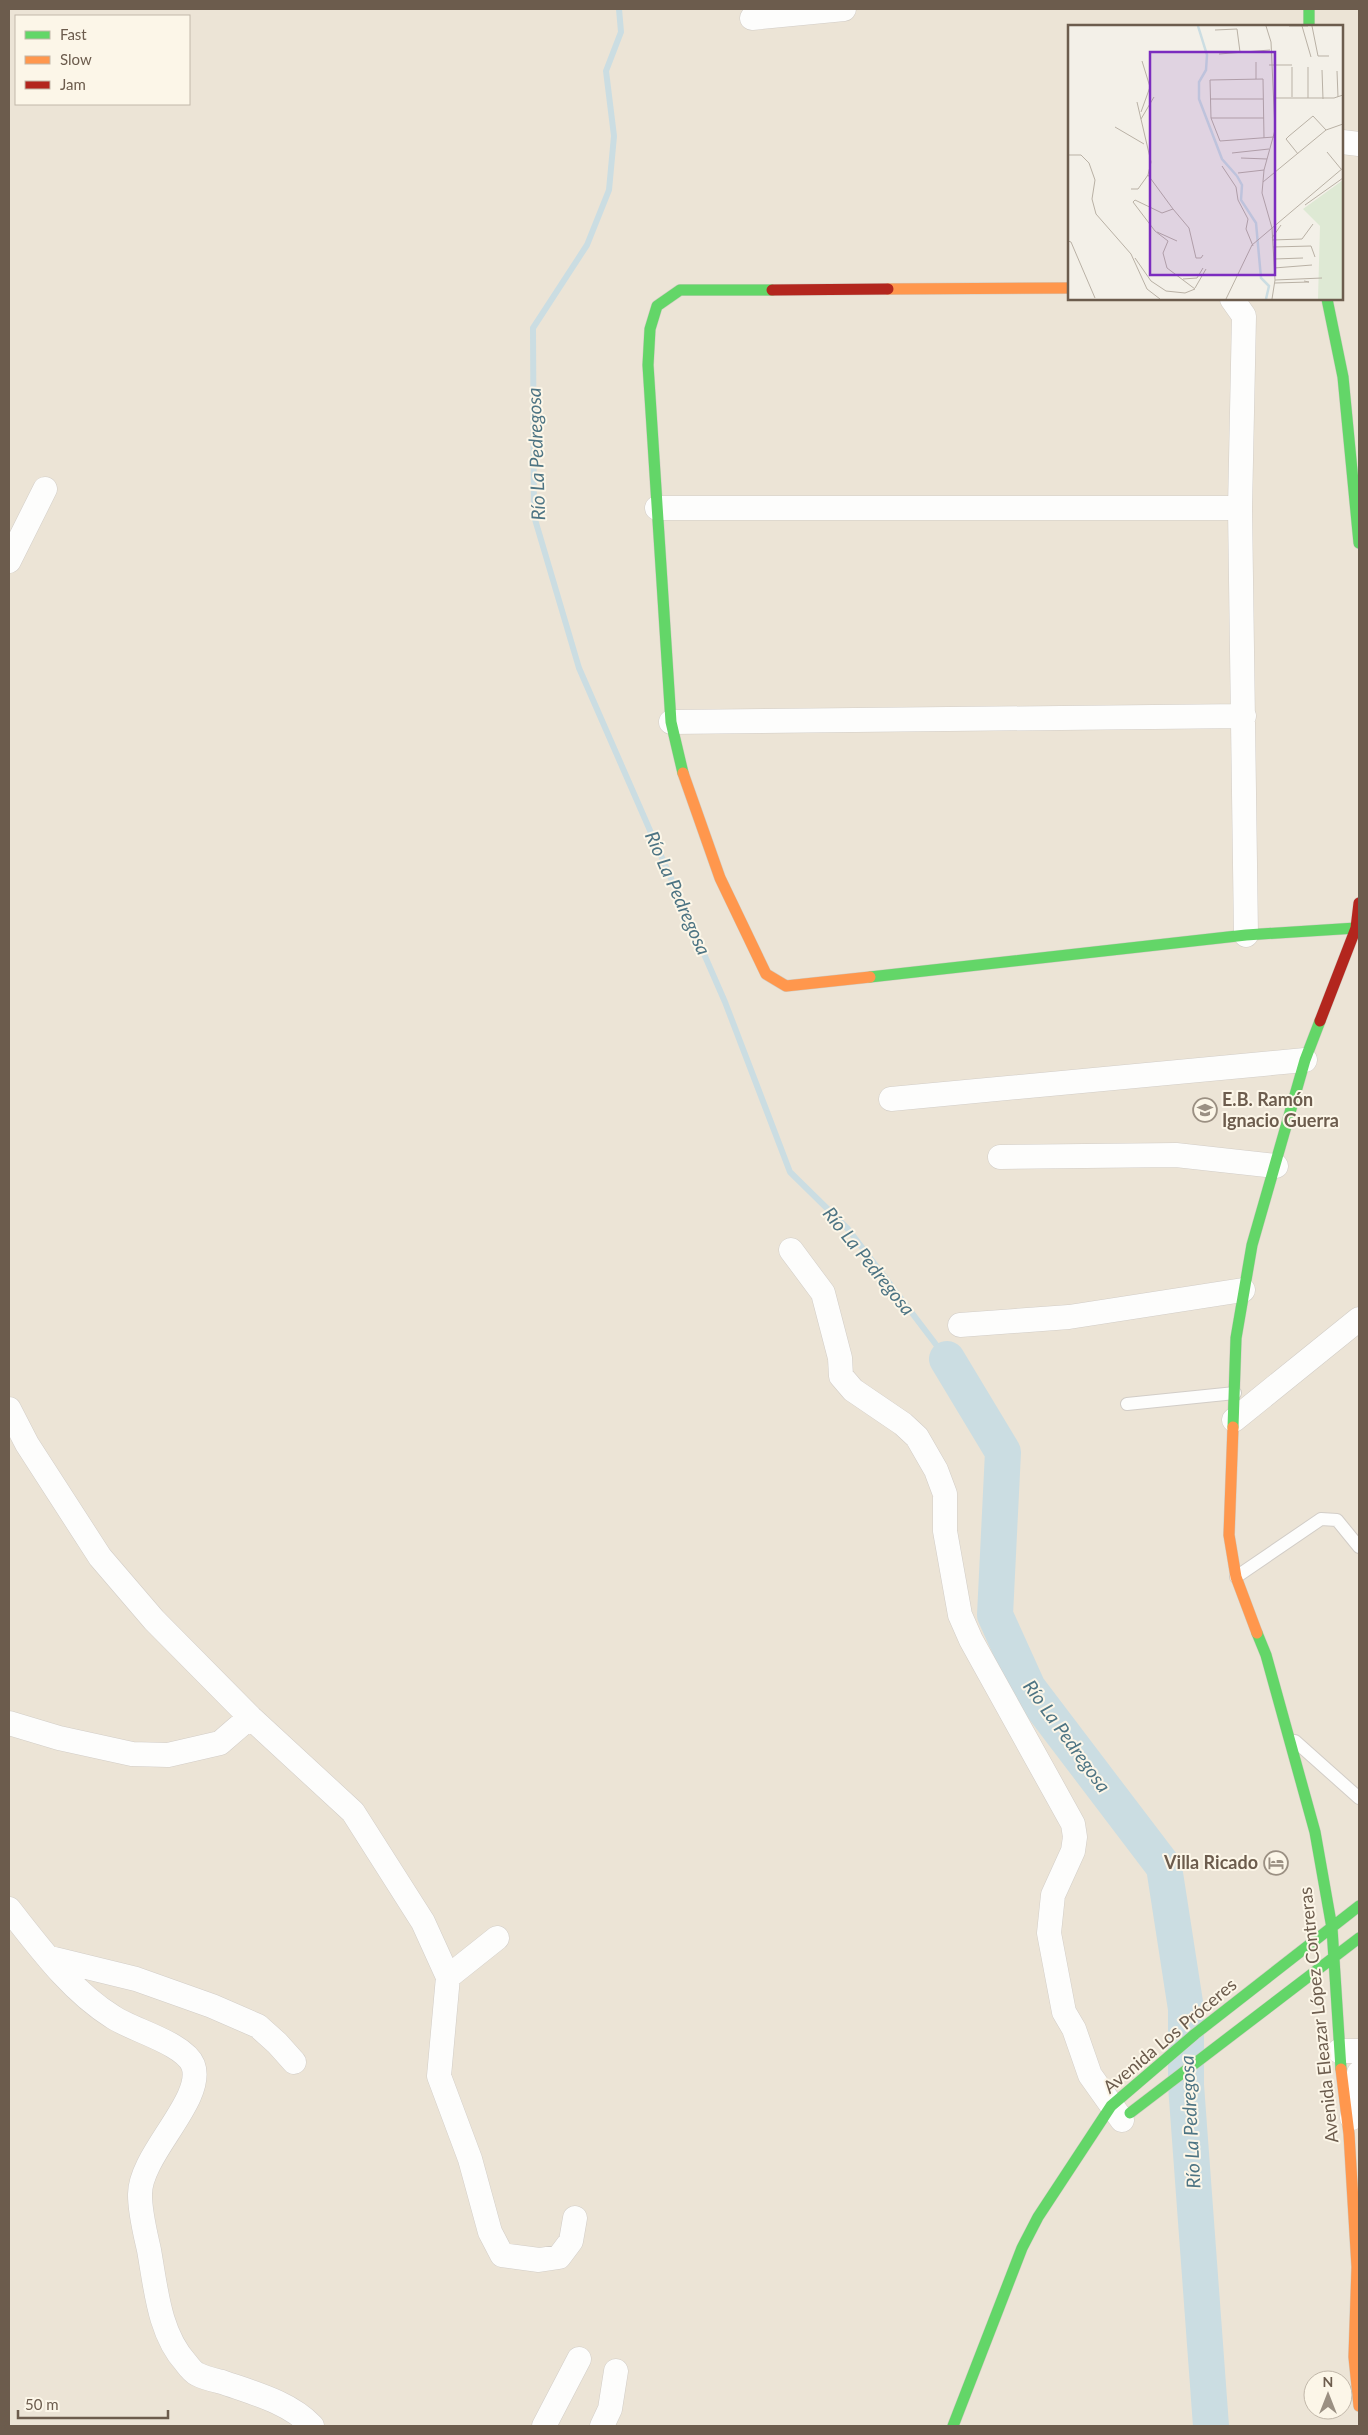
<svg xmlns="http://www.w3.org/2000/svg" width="1368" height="2435" viewBox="0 0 1368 2435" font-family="Lato,sans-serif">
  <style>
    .residential { fill: #ece4d6; fill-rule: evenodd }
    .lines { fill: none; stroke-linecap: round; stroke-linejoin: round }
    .stream { stroke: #cbdde2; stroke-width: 6 }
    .river { stroke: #cbdde2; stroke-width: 36 }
    .lane-casing { stroke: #d2cdc7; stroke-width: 14 }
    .street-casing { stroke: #d2cdc7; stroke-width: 25 }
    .fast-casing { stroke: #d1ccc3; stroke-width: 12 }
    .slow-casing { stroke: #d1ccc3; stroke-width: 12 }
    .jam-casing { stroke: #d1ccc3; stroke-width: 12 }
    .lane { stroke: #fdfdfc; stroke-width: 12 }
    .street { stroke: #fdfdfc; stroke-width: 24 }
    .fast { stroke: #63d668; stroke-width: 11 }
    .slow { stroke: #ff974d; stroke-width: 11 }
    .jam { stroke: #b3261e; stroke-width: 11 }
    .labels { text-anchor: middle; stroke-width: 4; stroke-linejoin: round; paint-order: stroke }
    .poi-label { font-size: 18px; font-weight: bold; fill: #6c5c4d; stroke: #fcf6e8; text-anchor: start }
    .street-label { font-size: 18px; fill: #6c5c4d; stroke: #fcf6e8 }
    .water-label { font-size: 19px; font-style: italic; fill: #4d7483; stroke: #fcf6e8 }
    .inset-river { fill: none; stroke: #cbdde2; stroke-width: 2.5 }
    .inset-road { fill: none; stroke: #b9b1a5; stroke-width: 1 }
    .view { fill: #7b2cbf; fill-opacity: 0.15; stroke: #7b2cbf; stroke-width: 2.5 }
    .inset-edge { fill: none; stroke: #6c5c4d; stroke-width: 2.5 }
  </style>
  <rect width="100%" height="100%" fill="#f3f0e8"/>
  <!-- residential -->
  <path class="residential" d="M9 9H1359V2426H9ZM16 16H189V104H16ZM1069 26H1342V299H1069ZM1313 2380H1343V2410H1313Z"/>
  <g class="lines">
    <!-- stream -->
    <path class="stream" d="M619 9 621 32 606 71 614 136 609 190 587 245 533 328 534 516 579 668 725 1002 790 1172 848 1229 947 1359"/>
    <!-- river -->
    <path class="river" d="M947 1359 1003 1452 995 1615 1028 1688 1164 1867 1186 2009V2085L1211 2426"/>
    <!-- lane casing -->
    <g class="lane-casing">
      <path id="lane" d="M1127 1404 1235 1393
        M1236 1577 1321 1519 1337 1520 1359 1547
        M1295 1741 1359 1798"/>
    </g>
    <!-- street casing -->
    <g class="street-casing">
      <path id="street" d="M752 18 844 9
        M1342 142 1359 144
        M1232 299 1244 316 1240 508 1246 935
        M657 508H1240
        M9 561 45 489
        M671 722 1244 716
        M891 1099 1305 1060
        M1000 1157 1176 1155 1276 1166
        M791 1250 823 1293 840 1358 841 1376 853 1390 903 1424 917 1437 936 1470 945 1494V1531L960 1615 971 1640 1073 1824 1075 1837 1073 1851 1053 1895 1049 1933 1064 2012 1074 2029 1090 2075 1122 2120
        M960 1325 1069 1317 1243 1290
        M9 1409 27 1444 100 1557 154 1620 250 1717 220 1743 168 1755 132 1754 59 1738 9 1723
        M1234 1420 1359 1319
        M250 1717 353 1812 423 1922 448 1977 439 2076 470 2159 490 2232 502 2255 539 2260 559 2257 571 2241 575 2218
        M9 1909C39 1947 71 1991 113 2017 132 2030 184 2043 193 2065 206 2099 139 2155 140 2195 140 2213 145 2232 149 2250 156 2289 159 2333 186 2363 189 2367 193 2372 197 2374 204 2378 214 2380 222 2382 253 2393 289 2402 312 2426
        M50 1958 136 1979 212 2006 258 2026 277 2043 294 2062
        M448 1977 497 1938
        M1339 2051H1359
        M1352 2118 1359 2073
        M544 2426 579 2359
        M602 2426 610 2409 616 2371"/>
    </g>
    <!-- fast casing -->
    <g class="fast-casing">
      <path id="fast" d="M1309 9V26
        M1327 299 1343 377 1359 543
        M683 773 671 722 648 365 650 329 657 306 680 290H772
        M870 977 1246 935 1356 928
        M1233 1427 1236 1338 1252 1245 1305 1060 1320 1021
        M1257 1633 1266 1655 1315 1832 1332 1928 1341 2069
        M1130 2113 1359 1938
        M953 2426 1022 2248 1038 2217 1111 2106 1195 2034 1359 1906"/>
    </g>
    <!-- slow casing -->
    <g class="slow-casing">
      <path id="slow" d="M888 289 1069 288
        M683 773 720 878 766 974 786 986 870 977
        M1233 1427 1229 1535 1236 1577 1257 1633
        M1341 2069 1349 2134 1357 2267 1354 2357 1359 2406"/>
    </g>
    <!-- jam casing -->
    <g class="jam-casing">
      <path id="jam" d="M772 290 888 289
        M1320 1021 1356 928 1359 903"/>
    </g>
    <!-- lane -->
    <use href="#lane" class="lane"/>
    <!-- street -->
    <use href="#street" class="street"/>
    <!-- fast -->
    <use href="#fast" class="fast"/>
    <!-- slow -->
    <use href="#slow" class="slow"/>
    <!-- jam -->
    <use href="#jam" class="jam"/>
  </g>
  <!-- icons -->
  <defs>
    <g id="school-ring" transform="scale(1.25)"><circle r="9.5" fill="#fcf6e8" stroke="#9b9083" stroke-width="1.5"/><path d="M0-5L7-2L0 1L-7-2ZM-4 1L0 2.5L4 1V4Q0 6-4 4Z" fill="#9b9083"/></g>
    <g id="hotel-ring" transform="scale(1.25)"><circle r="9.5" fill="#fcf6e8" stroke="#9b9083" stroke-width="1.5"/><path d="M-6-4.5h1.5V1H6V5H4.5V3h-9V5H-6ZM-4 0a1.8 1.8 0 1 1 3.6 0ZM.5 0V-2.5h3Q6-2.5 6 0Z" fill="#9b9083"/></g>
  </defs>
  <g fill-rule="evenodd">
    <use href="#school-ring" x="1205" y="1110"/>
    <use href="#hotel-ring" x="1276" y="1863"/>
  </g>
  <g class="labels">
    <!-- poi labels -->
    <g class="poi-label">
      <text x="1222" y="1106">E.B. Ramón<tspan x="1222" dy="21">Ignacio Guerra</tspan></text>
      <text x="1258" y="1869" text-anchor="end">Villa Ricado</text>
    </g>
    <!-- street labels -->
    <g class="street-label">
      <text transform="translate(1319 2015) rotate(-96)" y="6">Avenida Eleazar López Contreras</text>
      <text transform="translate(1170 2036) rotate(-40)" y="6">Avenida Los Próceres</text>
    </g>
    <!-- water labels -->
    <g class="water-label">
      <text transform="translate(536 454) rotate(-92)" y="7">Río La Pedregosa</text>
      <text transform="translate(678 893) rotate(66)" y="7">Río La Pedregosa</text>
      <text transform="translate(869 1261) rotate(51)" y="7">Río La Pedregosa</text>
      <text transform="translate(1067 1736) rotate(54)" y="7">Río La Pedregosa</text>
      <text transform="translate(1190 2122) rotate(-93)" y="7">Río La Pedregosa</text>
    </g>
  </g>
  <!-- overview -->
  <g transform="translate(1068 25)">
    <rect width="275" height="275" fill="#f3f0e8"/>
    <path d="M275 155V274H250L252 201 235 184Z" fill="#dee9d4"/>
    <path class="inset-river" d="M130 1 139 30 138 45 131 57V74L154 134 169 151M169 151 174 160 173 175 188 198 193 253 201 261 198 274"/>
    <path class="inset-road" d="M198 1 203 17 207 105 196 145 194 168 204 203 207 255 204 274M221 1H240M234 1 243 32M244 1 250 31H261M147 5 169 4 172 27M151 29 202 25M188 37V54M201 40H224M254 45 255 74M269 46 270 72M224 72V42M206 73H266L275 70M240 73V42M142 74H195M73 87 82 62 74 36M143 93H196M73 94 86 72M47 102 76 119M196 113 195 54 142 55 143 93 152 116 206 112M259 127 273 144M164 128 201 124M230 129 218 114 221 111 245 91 258 105M0 130H13L21 138 27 155 24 174 28 189 63 229 79 264 92 274M173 133 199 134M154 141 168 162 170 175 180 194 178 204 185 221M170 148 196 145M195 157 258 105 275 99M63 164H70L80 150M237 180 275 153M105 184 121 203 128 233H133L135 230M89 207 109 216M204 213 213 200M204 215 234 214 245 199M0 216 3 217 27 273M205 222 243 221 247 232M67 233 83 256 98 266 117 268 127 264 99 243 95 228 100 216 87 206 65 177 67 175 94 188 105 184 80 150 83 137 69 77M206 234 235 233M206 243 244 240M115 254 129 253 135 243M207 255 254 253M207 258 241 257 236 256M127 263 138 244M158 274 184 220 275 143"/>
    <path class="view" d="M82 27H207V250H82Z"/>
    <rect width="275" height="275" class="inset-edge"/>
  </g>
  <!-- border -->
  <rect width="1368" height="2435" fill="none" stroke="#6c5c4d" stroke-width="20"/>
  <!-- legend -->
  <rect x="15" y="15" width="175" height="90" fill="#fcf6e8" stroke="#c2b8aa"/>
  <rect x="25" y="31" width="25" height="8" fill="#63d668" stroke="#c2b8aa"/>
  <text x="60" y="40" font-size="15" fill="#6c5c4d">Fast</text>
  <rect x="25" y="56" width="25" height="8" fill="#ff974d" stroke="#c2b8aa"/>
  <text x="60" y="65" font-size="15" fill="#6c5c4d">Slow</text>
  <rect x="25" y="81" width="25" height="8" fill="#b3261e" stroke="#c2b8aa"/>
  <text x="60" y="90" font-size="15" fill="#6c5c4d">Jam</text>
  <!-- north arrow -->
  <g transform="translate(1328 2395)"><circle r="24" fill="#fcf6e8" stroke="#c2b8aa"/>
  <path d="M0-4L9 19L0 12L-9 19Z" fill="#9b9083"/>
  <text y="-8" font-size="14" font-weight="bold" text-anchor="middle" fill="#6c5c4d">N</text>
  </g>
  <!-- scale -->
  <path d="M18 2410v8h150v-8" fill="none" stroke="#6c5c4d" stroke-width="2.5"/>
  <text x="25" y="2410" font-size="15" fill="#6c5c4d" stroke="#fcf6e8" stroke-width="4" paint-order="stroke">50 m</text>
</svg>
